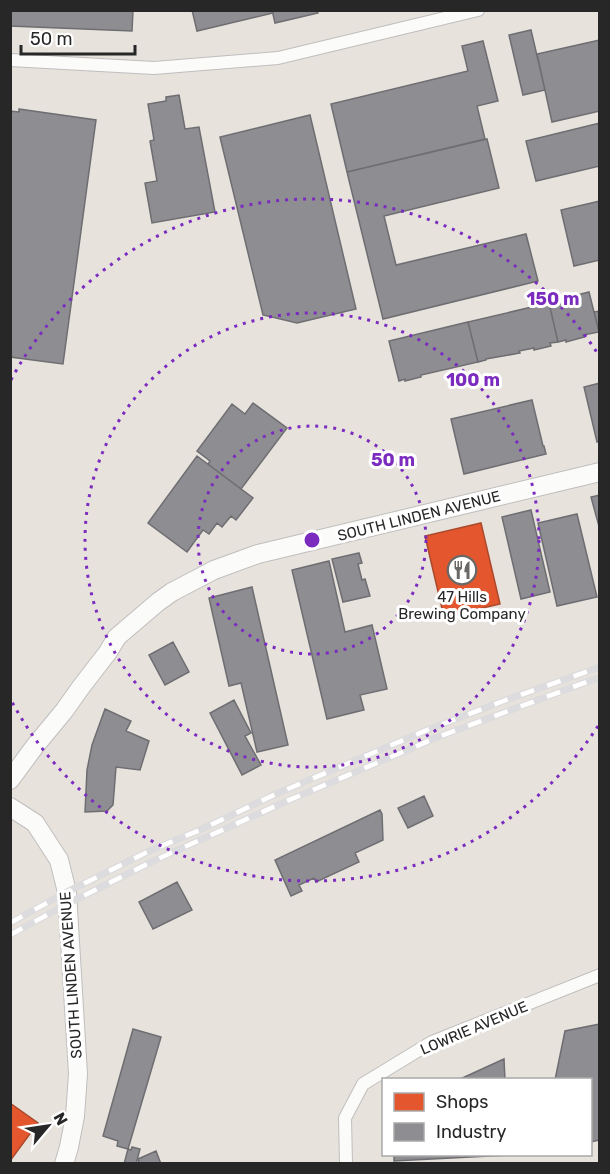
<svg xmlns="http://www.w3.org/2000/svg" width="610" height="1174" viewBox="0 0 610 1174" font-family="Rubik,sans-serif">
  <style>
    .shops { fill: #e4572e; stroke: #ab492c; stroke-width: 1.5 }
    .industry { fill: #8d8d92; stroke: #6e6e72; stroke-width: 1.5 }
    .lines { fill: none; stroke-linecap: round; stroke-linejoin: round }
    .street-casing { stroke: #c0bebe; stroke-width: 14 }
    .secondary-casing { stroke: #c0bebe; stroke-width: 20 }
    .street { stroke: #fbfbfa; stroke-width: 12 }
    .secondary { stroke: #fbfbfa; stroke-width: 18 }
    .rail-casing { stroke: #dcdbdd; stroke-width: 7 }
    .rail { stroke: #fff; stroke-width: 4.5; stroke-dasharray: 14; stroke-linecap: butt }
    .ring { fill: none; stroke: #7b2cbf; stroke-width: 3; stroke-dasharray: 3 6 }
    .labels { text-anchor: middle; stroke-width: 6; stroke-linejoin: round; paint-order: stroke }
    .street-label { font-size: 15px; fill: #272727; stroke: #fff }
    .poi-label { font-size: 15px; fill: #272727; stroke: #fff }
    .centre { fill: #7b2cbf; stroke: #fff; stroke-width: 3 }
    .ring-label { font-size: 18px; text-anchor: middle; font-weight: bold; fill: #7b2cbf; stroke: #fff; stroke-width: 6; stroke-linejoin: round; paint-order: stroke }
  </style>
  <rect width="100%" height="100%" fill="#e7e2dc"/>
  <!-- shops -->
  <path class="shops" d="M481 523 500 604 444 617 425 536Z
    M10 1103 38 1123 10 1161Z"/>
  <!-- industry -->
  <path class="industry" d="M10 10H133L132 31 10 26Z
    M192 10H272L273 13 197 31Z
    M272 10H317L318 13 275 23Z
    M531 30 545 90 523 95 509 35Z
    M600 40V111L552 122 537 54Z
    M483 41 498 101 477 106 485 139 347 172 331 104 468 71 462 46Z
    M179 95 185 129 199 127 215 212 152 223 145 183 157 181 150 141 154 140 148 104 166 101V97Z
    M19 109 96 120 63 364 10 357V111L19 112Z
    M310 115 356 309 297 323 263 315 220 137Z
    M600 123V166L536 181 526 141Z
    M487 139 499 188 384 216 396 265 526 234 538 281 383 319 347 172Z
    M600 201V260L574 266 561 210Z
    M589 292 599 332 583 335 584 337 566 342V340L558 342 549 303 562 299 563 306 571 304 569 297Z
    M549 303 558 342 550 343 551 346 534 350V348L519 351 520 353 486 359V360L478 362 468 322Z
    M600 311V335L594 312Z
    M468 322 478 362 421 375V377L405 381V379L399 381 389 341Z
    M600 383V441L597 442 584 387Z
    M532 400 543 446H544L546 454 464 474 451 419Z
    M253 403 287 428 241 489 208 464 210 461 197 451 232 404 245 414Z
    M197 456 253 498 236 520 231 516 222 527 217 523 209 534 203 530 187 552 148 523Z
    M600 495V530L591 497Z
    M531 510 550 592 521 599 502 517Z
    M577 514 597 597 557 606 538 523Z
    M359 553 362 563 358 564 362 580 365 579 370 596 343 602 332 559Z
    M329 561 345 632 372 625 387 689 360 695 364 710 327 719 292 570Z
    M252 587 288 745 257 752 241 683 229 686 209 598Z
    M173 642 189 672 165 685 149 655Z
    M234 700 251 733 245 736 261 765 242 775 210 713Z
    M105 709 131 721 126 731 149 741 140 770 116 767 113 805 107 811 85 812 87 770 92 745Z
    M424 796 433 816 408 828 398 808Z
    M380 810 382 814 383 840 355 853 359 862 316 882 314 878 299 885 302 891 291 896 275 860Z
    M177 882 192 910 153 929 139 902Z
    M600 1024V1140L590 1142V1080H555L565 1031Z
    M133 1029 161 1037 128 1149 117 1146 118 1141 103 1136Z
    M504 1059 505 1080H458Z
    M132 1147 140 1149 136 1164H124L128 1149 131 1150Z
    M156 1151 161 1164H137L139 1162 138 1159Z
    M394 1154H509V1155L394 1161Z"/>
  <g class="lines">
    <!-- street casing -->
    <g class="street-casing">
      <path id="street" d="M10 60 154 68 278 58 478 10
        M346 1164 345 1118 363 1084 432 1042 600 975"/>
    </g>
    <!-- secondary casing -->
    <g class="secondary-casing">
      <path id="secondary" d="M10 780 35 746 64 711 81 687 108 652 117 637 158 602 172 592 214 570 258 554 600 472
        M10 807 35 823 59 860 67 892 78 1074 75 1116 69 1147 64 1164"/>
    </g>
    <!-- street -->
    <use href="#street" class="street"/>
    <!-- secondary -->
    <use href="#secondary" class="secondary"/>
    <!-- rail casing -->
    <g class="rail-casing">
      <path id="rail" d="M10 923 67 892 147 852 200 830 276 794 427 730 506 700 600 667
        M10 935 67 904 151 862 287 801 438 737 600 677"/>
    </g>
    <!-- rail -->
    <use href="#rail" class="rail"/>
  </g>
  <!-- distance rings -->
  <g class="ring">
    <circle cx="312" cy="540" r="114"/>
    <circle cx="312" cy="540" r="227"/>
    <path d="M598 726A341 341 0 0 1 11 700M11 380A341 341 0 0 1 598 354"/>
  </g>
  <!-- icons -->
  <defs>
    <g id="restaurant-ring" transform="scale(1.5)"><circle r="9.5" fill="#fff" stroke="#6a6866" stroke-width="1.5"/><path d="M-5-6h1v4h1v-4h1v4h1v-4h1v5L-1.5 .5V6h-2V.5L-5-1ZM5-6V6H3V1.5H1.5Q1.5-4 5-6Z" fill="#6a6866"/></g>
  </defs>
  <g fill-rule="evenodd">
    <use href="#restaurant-ring" x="462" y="570"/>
  </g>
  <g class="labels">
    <!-- street labels -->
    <g class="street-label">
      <text transform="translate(419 516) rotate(-14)" y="5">SOUTH LINDEN AVENUE</text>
      <text transform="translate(71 975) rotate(-94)" y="5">SOUTH LINDEN AVENUE</text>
      <text transform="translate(474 1028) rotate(-23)" y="5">LOWRIE AVENUE</text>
    </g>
    <!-- poi labels -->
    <g class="poi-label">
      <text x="462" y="602">47 Hills<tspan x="462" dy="17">Brewing Company</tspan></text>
    </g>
  </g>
  <circle cx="312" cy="540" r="9" class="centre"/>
  <g class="ring-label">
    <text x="553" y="305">150 m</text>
    <text x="473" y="386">100 m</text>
    <text x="393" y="466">50 m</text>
  </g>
  <!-- border -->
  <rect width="610" height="1174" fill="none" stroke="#272727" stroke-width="24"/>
  <!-- legend -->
  <rect x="382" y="1078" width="210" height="78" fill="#ffffff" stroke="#a9a9a9" stroke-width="1.5"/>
  <rect x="394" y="1093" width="30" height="18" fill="#e4572e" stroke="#a9a9a9" stroke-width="1.5"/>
  <text x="436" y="1108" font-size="18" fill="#272727">Shops</text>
  <rect x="394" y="1123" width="30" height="18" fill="#8d8d92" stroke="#a9a9a9" stroke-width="1.5"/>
  <text x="436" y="1138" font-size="18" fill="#272727">Industry</text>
  <!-- north arrow -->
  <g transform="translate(48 1126) rotate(61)" stroke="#ffffff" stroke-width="4.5" paint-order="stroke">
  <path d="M0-4.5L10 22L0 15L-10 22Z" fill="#272727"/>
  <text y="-9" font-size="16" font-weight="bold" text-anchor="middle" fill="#272727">N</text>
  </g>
  <!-- scale -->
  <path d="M21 45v9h114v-9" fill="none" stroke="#272727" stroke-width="3"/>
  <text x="30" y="45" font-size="18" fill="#272727" stroke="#ffffff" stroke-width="4.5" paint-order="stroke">50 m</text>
</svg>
